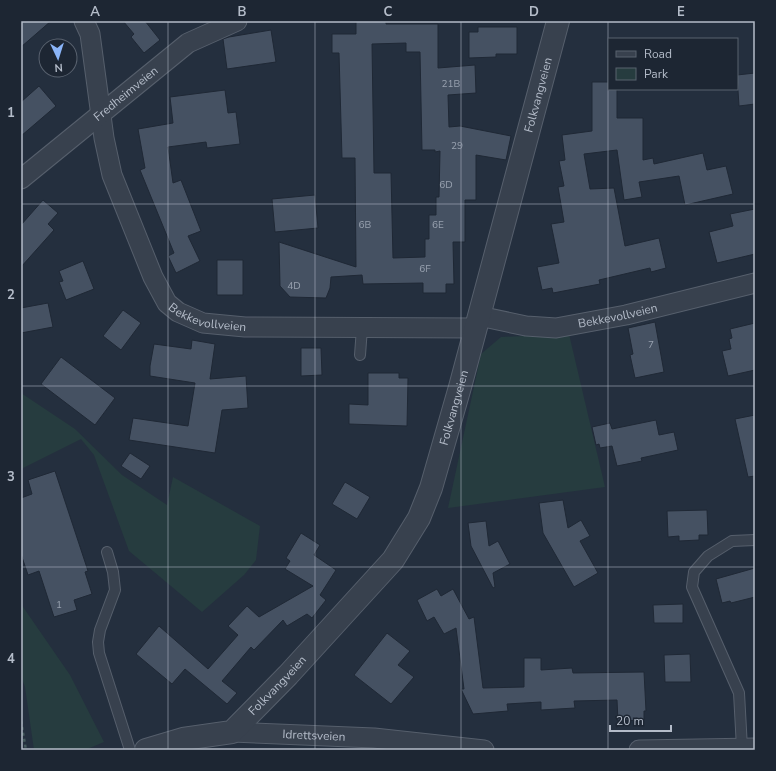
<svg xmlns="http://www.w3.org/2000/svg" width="776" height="771" viewBox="0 0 776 771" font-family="'Nunito Sans',sans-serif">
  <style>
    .green { fill: #263c3f }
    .building { fill: #455162; stroke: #1f2835; fill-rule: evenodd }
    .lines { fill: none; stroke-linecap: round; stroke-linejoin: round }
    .service-casing { stroke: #565f6c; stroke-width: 12 }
    .minor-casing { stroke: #565f6c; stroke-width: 21 }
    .tertiary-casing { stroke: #565f6c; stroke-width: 24 }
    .path { stroke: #44595c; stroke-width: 2.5; stroke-dasharray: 3 3; stroke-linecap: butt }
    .service { stroke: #38414e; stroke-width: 10 }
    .minor { stroke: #38414e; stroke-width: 19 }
    .tertiary { stroke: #38414e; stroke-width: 22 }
    .grid { fill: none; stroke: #b4bcc9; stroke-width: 1; stroke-opacity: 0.55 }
    .labels { text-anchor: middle; stroke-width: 4; stroke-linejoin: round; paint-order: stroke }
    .number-label { font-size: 10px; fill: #98a1af }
    .street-label { font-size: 12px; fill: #b4bcc9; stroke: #1d2633 }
    .neatline { fill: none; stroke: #b4bcc9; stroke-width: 1.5 }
    .grid-label { font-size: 13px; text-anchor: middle; font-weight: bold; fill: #b4bcc9 }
  </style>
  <rect width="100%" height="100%" fill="#242f3e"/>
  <!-- green -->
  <path class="green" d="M569 334 605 487 448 508 481 354 501 337Z
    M21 393 75 429 122 475 167 505 173 477 260 526 256 560 244 575 202 612 129 551 94 455 81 439 21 469Z
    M21 604 70 675 104 742 85 750H34L25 687 21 676Z"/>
  <!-- building -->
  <path class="building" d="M21 21H51L21 47Z
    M123 21H145L160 40 144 53 131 37 134 34Z
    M356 21H386V24H438V68L475 65 476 93 448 95 449 127 460 126 511 136 506 160 476 155V200H465V242H453L454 284H446V293H423V283L363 284 362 275 331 277 330 288 326 298 290 297 280 286 279 242 356 267 355 158H342L339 53H332V34H356ZM406 43V52H420L422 150H435V152L440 151 439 197H436V215H429V239H425V257L393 258 391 173H374L372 44Z
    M478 27H517V54H496V57L469 58V32H478Z
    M271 30 276 62 227 69 223 39 229 37Z
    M755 73V104L739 106 737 75Z
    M592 82H609V89H617V118H643V160L653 158 654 164 703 153 707 170 726 166 733 194 685 205 679 176 639 182 642 197 624 200 617 150 584 154 590 189 614 188 625 246 659 238 666 268 651 272 650 268 599 280 600 284 553 293 552 288 542 290 537 267 559 263 551 224 564 222 558 187 564 186 559 161 565 160 562 135 592 131Z
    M39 86 56 106 21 136V102Z
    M225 90 228 113 236 112 240 144 207 148 206 142 168 147 173 183 181 180 201 231 188 236 200 261 176 273 168 256 174 253 140 170 145 168 138 129 173 123 170 97Z
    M315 195 318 228 275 232 272 199Z
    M43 200 58 213 48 224 54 230 21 267V225Z
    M755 209V254L717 263 709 232 733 226 730 214Z
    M217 260H243V295H217Z
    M83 261 94 289 66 300 59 282 63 281 59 271Z
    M48 303 53 327 21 333V308Z
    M123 310 141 323 121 350 103 336Z
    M655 322 664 372 635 378 630 355 633 354 628 328Z
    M755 323V370L728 376 722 351 731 349 729 339 732 338 730 329Z
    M192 340 215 344 210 379 246 376 248 408 222 410 215 453 129 440 133 418 188 426 195 383 150 376V366L154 344 191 349Z
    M301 348H321L322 375 301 376Z
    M61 357 115 398 95 425 41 384Z
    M368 373H399V378H408L407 426 349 424V404L368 405Z
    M755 415V476L748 477 735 419Z
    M656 420 659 435 674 432 678 450 641 458 642 461 617 466 612 446 600 448 599 444 596 445 592 427 610 423 612 429Z
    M130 453 150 466 141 479 121 466Z
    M55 471 88 571 85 572 92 594 74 600 77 610 54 617 39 571 28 575 21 554V498L32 494 28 480Z
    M345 482 370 497 357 519 332 504Z
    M563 500 568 528 581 520 590 536 580 541 598 573 574 587 543 533 539 503Z
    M707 510 708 535H699V540L679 541V536L668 537 667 511Z
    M486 521 489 546 498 541 510 564 493 573 495 587 493 588 471 546 468 523Z
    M301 533 320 545 314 555 336 570 320 595 326 600 312 618 307 614 287 626 283 620 254 650 251 647 222 681 237 693 227 704 185 669 172 684 136 654 159 626 208 669 238 635 228 626 247 606 259 617 313 586 285 569 290 561 286 558Z
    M755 568V597L731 603 730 601 722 603 716 579Z
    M437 589 441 596 453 589 469 619 474 617 483 688 524 687V658H541V670L572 668 573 673 644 672 646 711H644V720L618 721 617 700 574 701 575 708 541 710V702L507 704 508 711 473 714 461 689H464L456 628 444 634 434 617 427 621 417 600Z
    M683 604V623H654L653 605Z
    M387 633 410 651 398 665 414 677 391 704 354 675Z
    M690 654 691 682H665L664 655Z"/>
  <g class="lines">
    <!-- service casing -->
    <g class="service-casing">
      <path id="service" d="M360 355 362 328
        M107 552 113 572 115 590 100 630 98 642 99 653 130 750
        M742 748 739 693 692 587 694 572 708 556 732 541 755 540"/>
    </g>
    <!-- minor casing -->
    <g class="minor-casing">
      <g id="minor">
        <path id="s1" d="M84 21 90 34 104 138 112 175 153 277 167 303 178 312 203 323 245 327 475 328"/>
        <path id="s2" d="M21 179 188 43 237 21"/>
        <path id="s3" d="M479 316 526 326 556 328 626 315 755 283"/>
        <path id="s4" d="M232 732 374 738 484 750"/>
        <path d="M639 750 755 748"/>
      </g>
    </g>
    <!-- tertiary casing -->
    <g class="tertiary-casing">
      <g id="tertiary">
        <path id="s5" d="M146 750 183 739 232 732 288 675 393 560 419 518 431 488 460 387 558 21"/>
      </g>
    </g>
    <!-- path -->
    <path class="path" d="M21 721 26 750"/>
    <!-- service -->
    <use href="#service" class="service"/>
    <!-- minor -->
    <use href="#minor" class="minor"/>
    <!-- tertiary -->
    <use href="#tertiary" class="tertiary"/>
  </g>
  <!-- grid -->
  <path class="grid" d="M168 21V750M315 21V750M461 21V750M608 21V750M21 204H755M21 386H755M21 567H755"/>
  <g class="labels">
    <!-- number labels -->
    <g class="number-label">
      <text x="451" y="87">21B</text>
      <text x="457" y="149">29</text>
      <text x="446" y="188">6D</text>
      <text x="365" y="228">6B</text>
      <text x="438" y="228">6E</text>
      <text x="425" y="272">6F</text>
      <text x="294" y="289">4D</text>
      <text x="651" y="348">7</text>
      <text x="59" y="608">1</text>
    </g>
    <!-- street labels -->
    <g class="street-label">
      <text dy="4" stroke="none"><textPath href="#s2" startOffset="135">Fredheimveien</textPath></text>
      <text dy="4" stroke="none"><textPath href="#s5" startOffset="813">Folkvangveien</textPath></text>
      <text dy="4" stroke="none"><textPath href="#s1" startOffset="341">Bekkevollveien</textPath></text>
      <text dy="4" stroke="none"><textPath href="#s3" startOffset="141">Bekkevollveien</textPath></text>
      <text dy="4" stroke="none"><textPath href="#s5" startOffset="489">Folkvangveien</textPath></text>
      <text dy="4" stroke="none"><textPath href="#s5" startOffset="153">Folkvangveien</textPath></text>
      <text dy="4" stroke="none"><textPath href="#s4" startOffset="82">Idrettsveien</textPath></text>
    </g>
  </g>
  <!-- border -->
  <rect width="776" height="771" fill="none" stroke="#1d2633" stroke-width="44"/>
  <!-- legend -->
  <rect x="608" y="38" width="130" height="52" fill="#1d2633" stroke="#59626f"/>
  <rect x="616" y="51" width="20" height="6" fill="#38414e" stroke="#59626f"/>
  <text x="644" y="58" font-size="12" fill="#b4bcc9">Road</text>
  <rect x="616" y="68" width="20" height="12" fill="#263c3f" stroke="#59626f"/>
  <text x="644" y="78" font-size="12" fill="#b4bcc9">Park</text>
  <!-- north arrow -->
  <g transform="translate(58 58) rotate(176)"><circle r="19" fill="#1d2633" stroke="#59626f"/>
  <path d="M0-3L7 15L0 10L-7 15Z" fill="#8ab4f8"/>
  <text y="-6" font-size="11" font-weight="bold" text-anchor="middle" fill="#b4bcc9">N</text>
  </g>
  <!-- scale -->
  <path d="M610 725v6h61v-6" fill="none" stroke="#b4bcc9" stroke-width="2"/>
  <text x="616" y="725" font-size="12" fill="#b4bcc9" stroke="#1d2633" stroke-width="3" paint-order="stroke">20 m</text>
  <rect x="22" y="22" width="732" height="727" class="neatline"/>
  <g class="grid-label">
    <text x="95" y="16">A</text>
    <text x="242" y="16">B</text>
    <text x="388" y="16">C</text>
    <text x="534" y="16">D</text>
    <text x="681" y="16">E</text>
    <text x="11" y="117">1</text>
    <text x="11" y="299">2</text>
    <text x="11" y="481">3</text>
    <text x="11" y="663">4</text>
  </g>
</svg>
